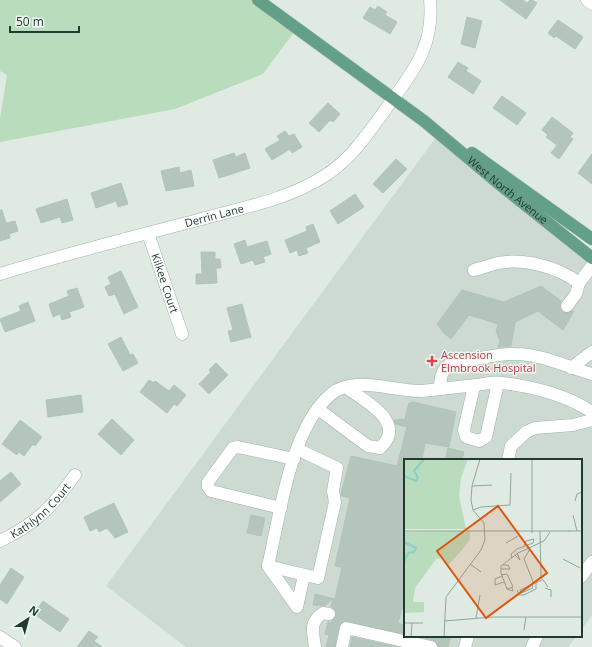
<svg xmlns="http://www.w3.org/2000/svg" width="592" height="647" viewBox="0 0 592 647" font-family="'Open Sans',sans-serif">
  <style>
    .built { fill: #cddad2 }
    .green { fill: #b8dcbc }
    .building { fill: #b4c5bc; stroke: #b2c4b9 }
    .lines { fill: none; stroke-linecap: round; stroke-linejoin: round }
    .minor-casing { stroke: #a2b2a9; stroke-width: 13 }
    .major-casing { stroke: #bcc4c1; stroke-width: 13 }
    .minor { stroke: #fff; stroke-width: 12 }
    .major { stroke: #64a087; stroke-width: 12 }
    .health-dot { fill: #e0444e; stroke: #eff7f2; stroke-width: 1.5 }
    .labels { text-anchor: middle; stroke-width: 3; stroke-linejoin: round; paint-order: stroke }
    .street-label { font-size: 11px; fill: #203a2f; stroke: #eff7f2 }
    .health-label { font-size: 11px; fill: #be3a42; stroke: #eff7f2; text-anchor: start }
    .inset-river { fill: none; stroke: #87cfd0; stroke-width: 2 }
    .inset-road { fill: none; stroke: #93a49b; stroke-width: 1 }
    .view { fill: #de570e; fill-opacity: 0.15; stroke: #de570e; stroke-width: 2 }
    .inset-edge { fill: none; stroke: #203a2f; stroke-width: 2 }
  </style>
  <rect width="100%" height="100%" fill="#dfeae3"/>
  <!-- built -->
  <path class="built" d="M437 136 592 261V615L581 630V460H405V636H577L568 647H186L106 586Z"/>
  <!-- green -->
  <path class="green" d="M0 0H265L300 24 263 74 175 109 0 142V119L7 75 0 71Z"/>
  <!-- building -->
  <path class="building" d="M500 0H523L527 3 530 0H532L537 3 526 19Z
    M378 6 387 12 385 15 397 22 390 34 363 18 370 7 375 10Z
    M467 17 482 21 475 48 461 44Z
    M558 20 583 37 575 49 556 36 554 38 548 33Z
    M458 62 468 68 466 71 481 81 473 94 448 77Z
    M502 96 526 113 517 125 493 108Z
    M328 103 340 114 333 122 330 120 319 132 309 123Z
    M552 117 573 133 570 137 573 139 559 159 551 153 557 145 546 137 548 135 542 130Z
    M285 131 289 136 294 134 302 147 292 153 290 149 272 160 265 149 280 140 277 136Z
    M234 153 236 157 245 153 250 168 219 178 213 160Z
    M592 154V184L578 173Z
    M396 159 407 169 383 193 373 184Z
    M179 167 180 173 191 170 194 186 166 191 161 171Z
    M121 183 128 204 118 207 116 201 96 208 91 193Z
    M355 194 364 207 338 224 330 211Z
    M67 199 73 220 62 223 60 217 41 223 36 209Z
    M0 210H2L6 223 15 221 18 231 9 234 10 238 0 241Z
    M313 224 320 242 306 248 308 253 299 256 297 250 290 253 285 240 307 231 306 227Z
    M245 240 247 247 267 241 271 254 263 257 265 262 255 265 253 260 241 264 234 244Z
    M201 252H215V259H220L221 268H216L217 283 196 284V274H202Z
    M121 271 138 307 124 314 115 294 109 296 105 287 111 284 108 277Z
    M541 286 561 301 560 305 562 312 566 313 574 311 563 330 538 311 515 322 511 346 498 347 500 341 496 331 498 324 469 315 451 339 444 333 437 324 462 290 504 302Z
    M77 288 84 307 69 312 71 317 62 320 60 314 53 317 49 304 69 296 67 291Z
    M28 302 35 321 5 332 0 319 21 311 19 306Z
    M242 304 251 337 231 342 228 331 233 330 227 308Z
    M121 337 130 355 133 354 138 363 123 371 108 344Z
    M216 363 228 375 209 394 199 384 211 372 209 370Z
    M149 380 154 383 155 381 169 391 174 385 186 395 177 406 174 404 167 413 140 392Z
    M81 395 83 412 48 417 46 400Z
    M413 402 456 412 449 447 425 443 422 460H405V609L402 608 398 623 405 626V634L344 621 339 626 335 647H326L329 635 325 634 328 622 331 623 336 615V611L331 607 333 598 325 606 313 605 315 594 335 599 342 567 335 566 350 498 342 496 341 494 351 456 397 466 407 427 395 424 394 420 405 419 409 403Z
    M112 419 134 440 121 455 98 434Z
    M20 420 42 437 35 446 33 444 24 456 19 452 17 455 2 444Z
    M448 448 464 452 462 460H445Z
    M11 472 21 484 0 502V481Z
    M114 503 128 532 115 538 107 528 99 532 97 528 90 531 84 517Z
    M251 515 265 518 261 536 247 533Z
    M11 568 24 577 7 604 0 599V585Z
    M43 601 69 619 60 632 34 614Z
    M89 631 98 637 94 641 102 647H77Z
    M416 636H451L448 647H438L436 642 433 640Z
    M352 637 397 647H350Z"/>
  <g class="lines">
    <!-- minor casing -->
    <g class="minor-casing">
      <g id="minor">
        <path d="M587 0 592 4"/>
        <path id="s1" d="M148 233 182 334"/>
        <path d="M474 270C482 268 490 265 498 263 524 258 558 267 579 283"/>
        <path id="s2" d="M0 274C65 254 132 237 198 220 241 208 288 200 326 175 355 156 373 126 393 99 417 67 434 42 430 0"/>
        <path d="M567 306 576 294 579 283 592 266"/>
        <path d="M571 368 592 352"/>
        <path d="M474 386 464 430 466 437 479 441 486 437 498 383"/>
        <path d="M440 389C440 362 452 362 476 359 488 357 502 353 515 354 541 354 568 367 592 374"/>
        <path d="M318 409 368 446 380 448C408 422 364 401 346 387"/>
        <path d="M508 460 511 446 526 432 535 428 573 425 592 420"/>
        <path d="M281 508 211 491 208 487V482L233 448 238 447 294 459"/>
        <path id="s3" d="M0 541C37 523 51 508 75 475"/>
        <path d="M268 566 318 578 335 502 333 491 337 468 297 449"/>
        <path d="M304 575 297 607 268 566C280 515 290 430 330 395 354 374 394 392 422 391 440 389 458 387 476 385 485 384 495 381 503 383 534 387 566 395 592 412"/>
        <path d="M581 577 592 562"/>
        <path d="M0 637 15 647"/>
        <path d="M315 647C313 632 309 622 323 613L329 614"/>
        <path d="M342 647 346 628 431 647"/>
        <path d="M465 647 468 636"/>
        <path d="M532 647 537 636"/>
      </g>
    </g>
    <!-- major casing -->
    <g class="major-casing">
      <g id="major">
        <path id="s4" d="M258 0 424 121 498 183 592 258"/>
        <path d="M472 153 592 239"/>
      </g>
    </g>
    <!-- minor -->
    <use href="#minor" class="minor"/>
    <!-- major -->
    <use href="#major" class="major"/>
  </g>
  <!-- markers -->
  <path class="health-dot" d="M430 355h4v4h4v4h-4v4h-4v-4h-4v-4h4z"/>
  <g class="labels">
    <!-- street labels -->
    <g class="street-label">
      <text dy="4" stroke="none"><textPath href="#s4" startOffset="314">West North Avenue</textPath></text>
      <text dy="4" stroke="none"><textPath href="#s2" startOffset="222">Derrin Lane</textPath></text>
      <text dy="4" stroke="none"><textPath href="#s1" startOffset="53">Kilkee Court</textPath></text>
      <text dy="4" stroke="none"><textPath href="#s3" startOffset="51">Kathlynn Court</textPath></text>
    </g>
    <!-- health labels -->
    <g class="health-label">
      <text x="441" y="359">Ascension<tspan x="441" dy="13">Elmbrook Hospital</tspan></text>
    </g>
  </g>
  <!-- overview -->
  <g transform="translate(404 459)">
    <rect width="178" height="178" fill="#dfeae3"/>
    <path d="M0 0H64L57 19 55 37 62 70H0ZM66 72V80L59 90 43 107 39 99 32 100 11 129 9 143H20V153L0 154V73Z" fill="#b8dcbc"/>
    <path class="inset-river" d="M0 17 12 22 14 19 10 12 20 0M0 83 12 89 10 93 4 94 0 103"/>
    <path class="inset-road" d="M128 0V74M68 27 88 26M171 42 173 35 178 33M69 51 77 48 106 46 107 14M169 56 173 72M0 72H166M136 72 137 118 144 128M165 72H178M102 84 114 77M126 90 120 100 130 125M111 96 116 101 113 94M108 99 107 95 113 90 129 84 130 80 122 82 120 87M159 100 176 109M178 100V117M66 105 77 113M97 110H106L104 106H99M97 116 103 115 109 128 103 130M98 117 91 120V126L100 123M128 126 129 129 117 134 116 131 138 121M108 129 109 132 103 130 97 114V107L114 94 140 82 146 73M141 129 147 131V138M113 131 115 136H120L132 130V124M72 159 76 136M40 162 89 158H178M0 164H19M120 171 122 158M7 178 8 164M40 178 42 138 77 91 81 81 80 64 69 51 67 41 68 27 76 0"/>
    <path class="view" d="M94 47 143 114 82 159 33 92Z"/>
    <rect width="178" height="178" class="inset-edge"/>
  </g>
  <!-- north arrow -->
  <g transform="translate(28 619) rotate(36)" stroke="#eff7f2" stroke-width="3" paint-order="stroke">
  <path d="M0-3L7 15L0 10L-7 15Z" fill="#203a2f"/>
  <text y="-6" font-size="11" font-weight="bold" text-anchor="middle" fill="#203a2f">N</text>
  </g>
  <!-- scale -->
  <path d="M10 26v6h69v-6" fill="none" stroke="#203a2f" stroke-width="2"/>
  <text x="16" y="26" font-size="12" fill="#203a2f" stroke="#eff7f2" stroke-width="3" paint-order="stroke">50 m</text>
</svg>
